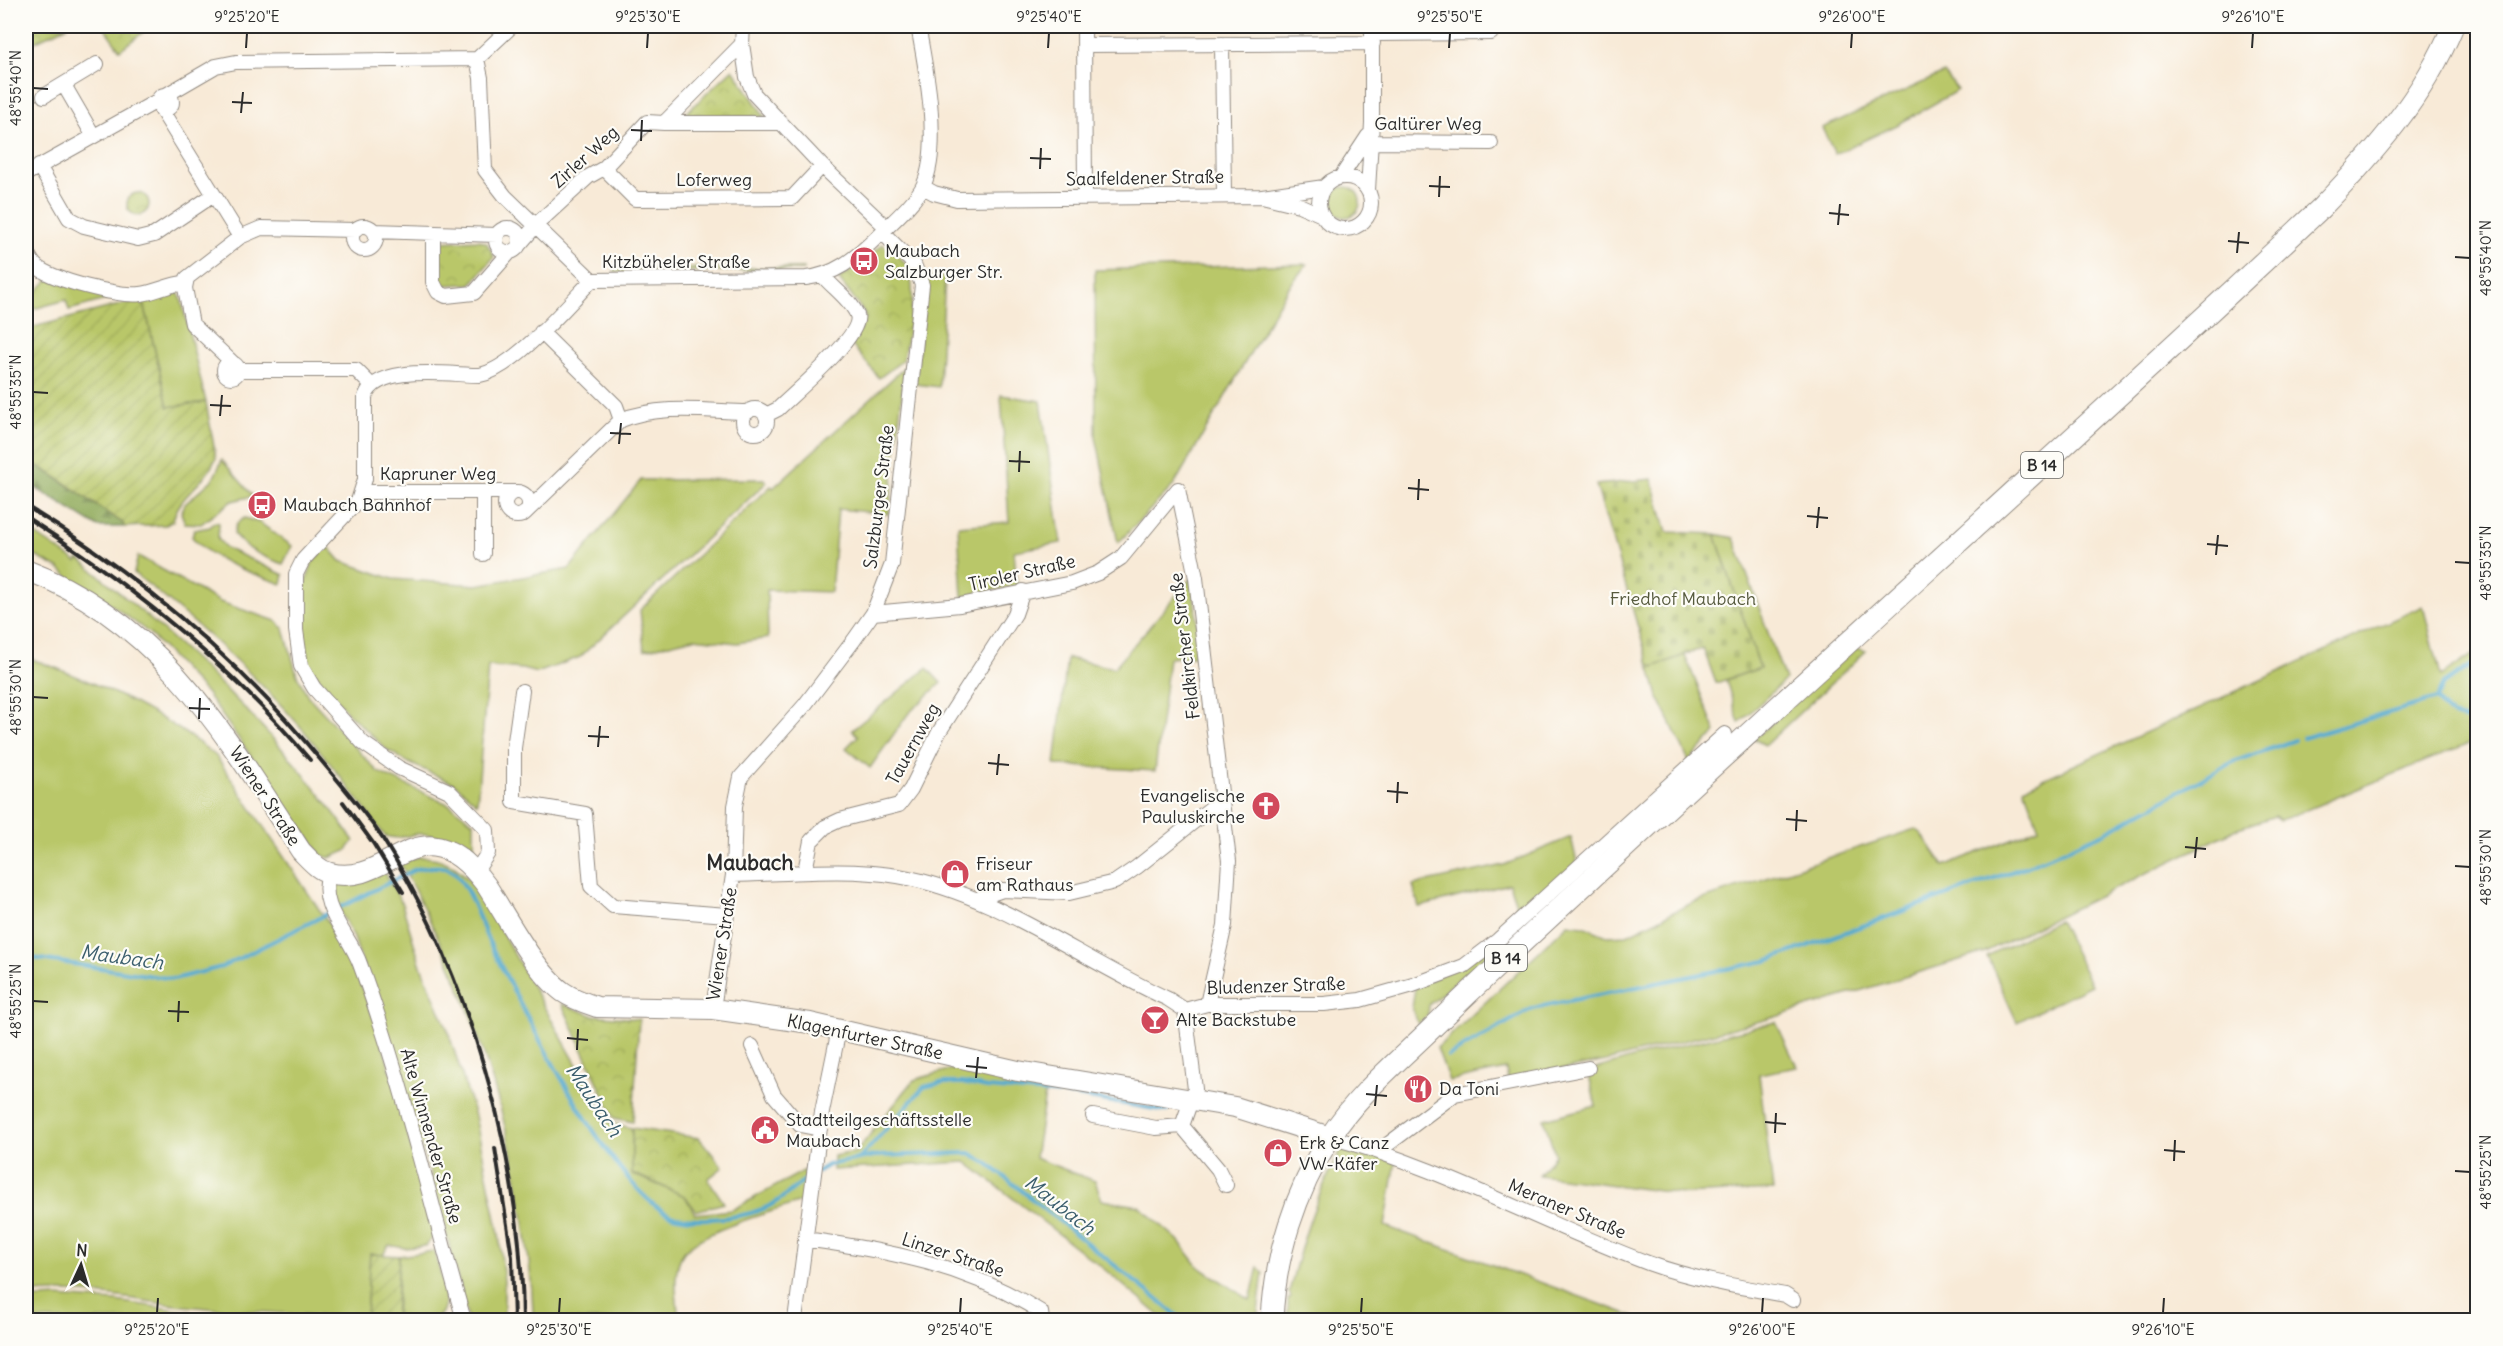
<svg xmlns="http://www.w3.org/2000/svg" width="2503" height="1346" viewBox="0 0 2503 1346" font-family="Delius,sans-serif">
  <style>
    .grass { fill: #b9c769; stroke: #72794a; stroke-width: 1.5 }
    .forest { fill: url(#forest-firs); stroke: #5e6c44; stroke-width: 1.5 }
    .cemetery { fill: url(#cemetery-stones); stroke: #72794a; stroke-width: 1.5 }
    .park { fill: url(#park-crowns); stroke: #72794a; stroke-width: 1.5 }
    .garden { fill: url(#garden-furrows); stroke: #72794a; stroke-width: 1.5 }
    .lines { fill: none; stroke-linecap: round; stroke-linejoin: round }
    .stream { stroke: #54aad0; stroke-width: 4 }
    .street-casing { stroke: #928a81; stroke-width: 16 }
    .secondary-casing { stroke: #928a81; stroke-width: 22 }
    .primary-casing { stroke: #928a81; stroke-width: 23 }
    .street { stroke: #fff; stroke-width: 14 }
    .secondary { stroke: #fff; stroke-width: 20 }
    .primary { stroke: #fff; stroke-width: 21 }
    .rail { stroke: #2b2b2b; stroke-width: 4 }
    .ticks { fill: none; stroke: #2b2b2b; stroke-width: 2 }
    .labels { text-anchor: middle; stroke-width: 4.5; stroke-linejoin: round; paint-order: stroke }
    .shield { fill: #fdfcf7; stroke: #6a6a68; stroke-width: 1.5 }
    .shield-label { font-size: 16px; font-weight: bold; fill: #2b2b2b }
    .street-label { font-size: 18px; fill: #2b2b2b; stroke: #fdfcf7 }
    .poi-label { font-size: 18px; fill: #2b2b2b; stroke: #fdfcf7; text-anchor: start }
    .park-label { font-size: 18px; fill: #565a3e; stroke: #fdfcf7 }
    .water-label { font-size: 20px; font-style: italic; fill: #3b5e6d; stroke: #fdfcf7 }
    .quarter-label { font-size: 21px; font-weight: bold; fill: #2b2b2b; stroke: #fdfcf7 }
    .neatline { fill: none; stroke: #2b2b2b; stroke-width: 2 }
    .ticks-label { font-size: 15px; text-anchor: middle; fill: #2b2b2b }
  </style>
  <defs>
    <pattern id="forest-firs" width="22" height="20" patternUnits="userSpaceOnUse" patternTransform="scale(1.5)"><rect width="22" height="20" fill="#92ac5d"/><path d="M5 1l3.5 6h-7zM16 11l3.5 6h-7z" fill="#778c4d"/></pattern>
    <pattern id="cemetery-stones" width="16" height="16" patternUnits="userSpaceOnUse" patternTransform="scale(1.5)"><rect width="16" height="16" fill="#b9c769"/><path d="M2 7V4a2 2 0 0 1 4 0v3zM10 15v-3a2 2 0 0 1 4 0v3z" fill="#9fab5b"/></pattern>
    <pattern id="park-crowns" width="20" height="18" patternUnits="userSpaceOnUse" patternTransform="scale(1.5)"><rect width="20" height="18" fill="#b9c769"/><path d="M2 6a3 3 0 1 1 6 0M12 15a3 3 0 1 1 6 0" fill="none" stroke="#9fab5b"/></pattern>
    <pattern id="garden-furrows" width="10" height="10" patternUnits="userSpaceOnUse" patternTransform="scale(1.5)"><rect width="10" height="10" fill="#b9c769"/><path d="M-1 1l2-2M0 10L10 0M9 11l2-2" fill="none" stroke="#9fab5b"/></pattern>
  </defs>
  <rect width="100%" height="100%" fill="#fdfcf7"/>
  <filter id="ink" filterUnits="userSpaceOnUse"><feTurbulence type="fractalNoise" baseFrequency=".0167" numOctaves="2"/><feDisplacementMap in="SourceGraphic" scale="12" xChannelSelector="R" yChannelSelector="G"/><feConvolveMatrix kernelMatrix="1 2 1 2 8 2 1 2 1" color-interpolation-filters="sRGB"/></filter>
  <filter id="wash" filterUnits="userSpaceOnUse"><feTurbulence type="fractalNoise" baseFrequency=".008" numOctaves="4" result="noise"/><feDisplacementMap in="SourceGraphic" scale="24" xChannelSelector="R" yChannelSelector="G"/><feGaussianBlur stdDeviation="1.35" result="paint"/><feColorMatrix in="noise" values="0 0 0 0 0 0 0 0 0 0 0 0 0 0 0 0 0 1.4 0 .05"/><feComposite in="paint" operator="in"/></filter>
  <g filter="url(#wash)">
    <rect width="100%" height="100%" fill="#f8ead7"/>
    <!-- grass -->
    <path class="grass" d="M1944 73 1958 90 1897 125 1835 154 1822 128Z
      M1330 202a15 15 0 1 1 30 0a15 15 0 1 1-30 0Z
      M1307 264 1288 288 1174 485 1118 543 1096 437 1095 270Z
      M614 268H804V270L615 272Z
      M927 277H945L939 387 915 384Z
      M49 279 110 295 109 299 69 310 66 300 26 311V302Z
      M177 291 181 298 206 402 168 407 143 299Z
      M905 367 889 514 838 509 831 592 767 590 768 638 737 643 694 638 644 650 640 610 771 486 773 488Z
      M1001 395 1041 401 1061 543 1014 551 1017 585 962 597 958 526 1009 522Z
      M222 460 253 496 232 501 201 524 185 523 181 513 185 504 213 479Z
      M764 479 767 482 580 657 537 673 522 669 488 666 477 803 455 784 407 762 386 749 348 713 312 670 304 642V588L312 563 327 545 341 561 393 579 477 585 569 569 641 480Z
      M245 518 260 523 292 546 283 564C264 557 246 550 234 534 235 526 237 521 245 518Z
      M215 522 219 523 218 539 226 548 284 575 282 584C252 573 213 562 192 537L194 530 210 527Z
      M26 528 77 562 79 559C182 643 278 730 354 841L346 851 330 858 321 855 207 694 149 633 88 587 75 582 58 568 26 551Z
      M1715 534 1734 538 1785 680 1739 723 1726 680 1760 668Z
      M138 556 220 602 276 621 284 629 297 675 308 696 378 772 450 805 474 823V850L470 854C455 842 436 833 417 834 405 836 398 840 385 836 357 799 329 760 298 724 249 668 192 619 134 573Z
      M1192 577 1201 655 1169 658 1155 771 1055 765 1067 658 1114 668Z
      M2423 606 2441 676 2477 652V740L2289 817 2280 820 2275 816 2241 827 1985 952 1772 1018 1606 1061 1508 1080 1506 1069 1449 1081 1437 1048 1568 924 1583 926 1607 936 1627 935 1694 902 1915 829 1921 833 1944 866 2039 828 2024 788Z
      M1856 648 1866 651 1765 745 1754 739Z
      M1685 655 1716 732 1689 761 1658 697 1650 668Z
      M26 657C92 680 161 711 216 756L341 942C388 1033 407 1137 434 1235L426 1246 404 1248 389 1245 383 1255 370 1254 366 1318C305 1314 244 1312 184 1306 130 1300 80 1287 26 1294Z
      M927 668 941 683 908 714 870 768 846 748 858 736 852 730Z
      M1571 837 1577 863 1520 916 1509 884 1419 907 1413 885 1504 865Z
      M419 857C444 856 458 868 475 885L610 1123 632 1128V1174L685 1196 695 1214 732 1210 807 1169 804 1201C777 1210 700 1231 684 1252 671 1269 677 1301 679 1320H533C533 1286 528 1250 523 1216 504 1090 461 974 400 863Z
      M382 867 401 901 421 966 447 1028 475 1116 499 1234 504 1282V1320H468L433 1181 354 938 332 896 333 887 336 884Z
      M2059 920 2091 985 2017 1022 1987 956Z
      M1498 944 1501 948 1478 969 1467 972 1429 1005 1428 1015 1418 1024 1412 1008 1415 988Z
      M1776 1022 1797 1067 1759 1074 1773 1190 1682 1194 1539 1175 1555 1155 1544 1119 1596 1106 1588 1071 1650 1053Z
      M959 1067 1046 1088 1035 1158 1095 1181 1102 1200 1139 1206 1178 1240 1199 1267 1250 1300 1258 1267 1263 1273 1257 1320H1165L1104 1269 966 1162 833 1170 834 1156 856 1152 914 1080Z
      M1344 1145 1396 1162 1385 1226 1633 1316 1631 1320H1288V1299L1291 1297 1289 1292C1302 1241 1317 1191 1344 1145Z
      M434 1251C438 1268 457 1311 433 1320 423 1323 406 1320 396 1320L399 1256Z
      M56 1297 116 1301 191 1312 187 1320H26V1299Z"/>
    <!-- forest -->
    <path class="forest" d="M26 460C60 476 90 503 123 523L124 527H98L26 482Z"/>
    <!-- cemetery -->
    <path class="cemetery" d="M1652 479 1667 532 1715 534 1760 668 1716 683 1703 648 1650 668 1596 485Z"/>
    <!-- park -->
    <path class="park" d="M26 26H68L26 46Z
      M103 26H151L120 50Z
      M733 69 765 117H682Z
      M127 204a11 11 0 1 1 22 0a11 11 0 1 1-22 0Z
      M479 240 487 243 494 257 471 284 440 285 438 242Z
      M882 244C889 250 899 256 904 262 921 283 907 335 903 360L879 378 850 343 861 329 865 314 838 278 858 267Z
      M562 1004 592 1015 639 1019 633 1122 614 1118Z
      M632 1128 699 1138 723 1167 708 1179 724 1203 696 1211 685 1196 632 1173Z"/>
    <!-- garden -->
    <path class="garden" d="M143 299 168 407 206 402 216 458C206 484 178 495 173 521L166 525 124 527 123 523C90 503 60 476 26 460V329Z
      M370 1254 399 1256 395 1320 366 1318Z"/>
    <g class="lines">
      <!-- stream -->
      <path class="stream" d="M2436 699 2443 684 2478 661
        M2303 738 2436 699 2451 716 2478 722
        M26 957 174 979 222 967 416 869C426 868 441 864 451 870 467 880 481 925 489 942 517 998 619 1205 677 1217 703 1222 748 1218 771 1205 786 1197 797 1184 811 1176
        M1448 1056 1533 1008 1766 961 2030 865 2104 833 2233 762 2295 740
        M860 1158 924 1087 940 1083H962L987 1088 1065 1094 1167 1111
        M817 1172 828 1165 874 1156 970 1153 987 1163 1183 1320"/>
    </g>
  </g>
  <g filter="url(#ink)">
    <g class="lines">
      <!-- street casing -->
      <g class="street-casing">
        <path id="street" d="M512 26 477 59 481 78 485 170 505 196 592 280
          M743 26 742 44 747 77 754 94 822 166 886 227
          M1084 26 1085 197
          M1372 34 1491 33
          M1222 44 1224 195
          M1084 45 1373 43
          M64 85 93 135
          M158 102a7 7 0 1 1 14 0a7 7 0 1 1-14 0Z
          M166 95 216 66 236 62 477 59
          M44 96 97 64
          M159 106 240 237
          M664 123H781
          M1365 142 1491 143
          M39 166 69 218 84 226 138 239 154 235 212 196
          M604 168 635 199 792 198 822 166
          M26 174 157 101
          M1319 203a26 26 0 1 1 52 0a26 26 0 1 1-52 0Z
          M1341 177 1368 136
          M923 187 934 193 957 199 1262 196
          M1368 190 1372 123V26
          M1322 215 1299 205 1262 196 1324 187
          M352 238a12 12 0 1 1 24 0a12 12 0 1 1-24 0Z
          M496 240a12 12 0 1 1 24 0a12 12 0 1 1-24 0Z
          M374 231 497 235
          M433 234V282L438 292 446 296 474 293 510 252
          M519 245 539 222 588 177 604 168 647 122 664 123 742 44
          M26 249C28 254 31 261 35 265 49 280 121 297 141 294 156 292 169 284 185 283
          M541 332 616 406 621 420
          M224 370a7 7 0 1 1 14 0a7 7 0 1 1-14 0Z
          M233 363 192 324 185 288 187 278 240 237 261 228 355 230
          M238 370H356L371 385
          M743 421a12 12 0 1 1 24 0a12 12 0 1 1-24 0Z
          M766 415 778 409C793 394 864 335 857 315 852 301 832 287 823 276
          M1178 489 1196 578 1229 861 1225 925 1207 1004
          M362 492H515
          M505 504a12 12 0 1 1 24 0a12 12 0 1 1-24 0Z
          M483 493V554
          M526 512 621 420C660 404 706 411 748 412
          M873 613 960 605 1072 583 1098 573 1121 558 1178 489
          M522 691 514 748V802L585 814 591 886 613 906 727 915
          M476 871 488 853 487 830 449 791 399 768 363 743 314 688 301 666 296 630V574L303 560 358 501 365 479V397C377 363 449 375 480 375 514 368 566 307 592 280L806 278C835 275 854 259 875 239 889 225 917 201 924 184 941 145 926 68 918 26
          M805 871 811 841 825 827 840 820 899 805 911 789 939 732 1015 614 1023 591
          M329 873C317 907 349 933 360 964 403 1081 430 1202 464 1320
          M733 875C787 874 843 867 898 876 996 893 1078 958 1168 999L1185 1010 1195 1089 1182 1126 1218 1169 1226 1185
          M977 899 1003 890 1069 893 1115 882 1137 867 1221 800
          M713 1009 733 875 735 806 741 777 804 706 854 640 873 613 892 564 922 285 914 264 882 232
          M1185 1010 1207 1004H1324L1360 1000 1413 985 1464 966 1498 940 1725 734
          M752 1046 774 1095 800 1125 820 1129
          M1093 1116 1156 1128 1182 1126
          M1330 1137C1441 1167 1541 1223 1648 1263 1692 1279 1739 1287 1785 1295L1793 1300
          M1379 1151 1455 1094 1588 1068
          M805 1239C891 1251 966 1265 1041 1312L1042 1320
          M795 1320 822 1112 839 1029"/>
      </g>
      <!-- secondary casing -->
      <g class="secondary-casing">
        <path id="secondary" d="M26 570C160 620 227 737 301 851 310 860 318 870 330 873 390 889 420 797 486 885 505 914 535 972 563 992 573 999 585 1003 597 1007L713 1009 810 1023 1018 1071 1235 1107 1330 1137"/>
      </g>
      <!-- primary casing -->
      <g class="primary-casing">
        <path id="primary" d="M1272 1320C1275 1256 1295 1192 1330 1137 1357 1095 1396 1063 1431 1029 1493 969 1556 911 1619 853 1852 637 2089 426 2320 209 2373 154 2424 97 2453 26"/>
      </g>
      <!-- street -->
      <use href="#street" class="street"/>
      <!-- secondary -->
      <use href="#secondary" class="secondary"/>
      <!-- primary -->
      <use href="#primary" class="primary"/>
      <!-- rail -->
      <path class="rail" d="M26 506C139 575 240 661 324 764 344 788 366 813 383 839 470 977 522 1158 523 1320
        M26 517C132 585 228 663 310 760
        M343 802 373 843 403 892
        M495 1148 512 1257 514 1320"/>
    </g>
  </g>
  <!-- ticks -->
  <path class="ticks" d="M246 48 247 33M647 48 648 33M1048 48 1049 33M1449 48 1450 33M1851 48 1852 33M2252 48 2253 33M33 88 48 89M232 102 252 103M241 113 243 92M631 130 652 131M641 141 642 120M1030 158 1051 159M1040 169 1041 148M1429 186 1450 187M1439 197 1440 176M1829 213 1849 215M1838 225 1840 204M2228 241 2249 243M2237 253 2239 232M2455 257 2470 258M33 392 48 393M210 405 231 406M220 416 222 395M610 433 631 434M619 444 621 423M1009 461 1030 462M1019 472 1020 451M1408 488 1429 490M1418 500 1419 479M1807 516 1828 518M1817 528 1819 507M2207 544 2228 546M2216 555 2218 535M2455 562 2470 563M33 697 48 698M189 708 210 709M199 719 200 698M588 736 609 737M598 747 600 726M988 763 1009 765M997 775 999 754M1387 791 1408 793M1397 803 1398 782M1786 819 1807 821M1796 831 1797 810M2185 847 2206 849M2195 858 2197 837M2455 866 2470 867M33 1001 48 1002M168 1011 189 1012M178 1022 179 1001M567 1038 588 1040M577 1050 578 1029M966 1066 987 1068M976 1078 978 1057M1366 1094 1387 1096M1375 1106 1377 1085M1765 1122 1786 1124M1775 1133 1776 1113M2164 1150 2185 1152M2174 1161 2175 1140M2455 1171 2470 1172M157 1313 158 1298M559 1313 560 1298M960 1313 961 1298M1361 1313 1362 1298M1762 1313 1763 1298M2163 1313 2164 1298"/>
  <!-- icons -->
  <defs>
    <g id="bus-disc" transform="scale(1.5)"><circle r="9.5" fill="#d1495b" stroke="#fdfcf7"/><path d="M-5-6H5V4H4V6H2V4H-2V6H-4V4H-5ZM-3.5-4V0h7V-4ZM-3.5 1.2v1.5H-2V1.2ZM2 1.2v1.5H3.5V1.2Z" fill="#fff"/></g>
    <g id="church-disc" transform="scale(1.5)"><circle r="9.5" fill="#d1495b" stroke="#fdfcf7"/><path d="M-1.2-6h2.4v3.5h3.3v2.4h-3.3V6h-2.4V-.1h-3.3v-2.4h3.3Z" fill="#fff"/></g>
    <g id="shop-disc" transform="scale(1.5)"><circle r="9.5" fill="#d1495b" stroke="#fdfcf7"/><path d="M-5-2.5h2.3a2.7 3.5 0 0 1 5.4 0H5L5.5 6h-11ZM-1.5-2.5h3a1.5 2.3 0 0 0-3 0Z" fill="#fff"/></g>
    <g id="bar-disc" transform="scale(1.5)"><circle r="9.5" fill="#d1495b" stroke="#fdfcf7"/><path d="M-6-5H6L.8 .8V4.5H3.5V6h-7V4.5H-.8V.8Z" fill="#fff"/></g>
    <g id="restaurant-disc" transform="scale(1.5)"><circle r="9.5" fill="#d1495b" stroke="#fdfcf7"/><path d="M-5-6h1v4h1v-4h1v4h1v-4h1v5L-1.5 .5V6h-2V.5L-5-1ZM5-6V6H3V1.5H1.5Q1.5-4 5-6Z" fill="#fff"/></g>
    <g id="civic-disc" transform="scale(1.5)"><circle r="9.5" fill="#d1495b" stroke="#fdfcf7"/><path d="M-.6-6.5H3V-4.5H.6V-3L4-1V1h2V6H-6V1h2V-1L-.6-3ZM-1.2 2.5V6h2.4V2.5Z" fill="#fff"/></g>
  </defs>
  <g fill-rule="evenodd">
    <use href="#bus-disc" x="864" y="261"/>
    <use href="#bus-disc" x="262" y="505"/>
    <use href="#church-disc" x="1266" y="806"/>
    <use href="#shop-disc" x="955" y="874"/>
    <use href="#bar-disc" x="1155" y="1020"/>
    <use href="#restaurant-disc" x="1418" y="1089"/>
    <use href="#civic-disc" x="765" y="1130"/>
    <use href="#shop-disc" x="1278" y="1153"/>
  </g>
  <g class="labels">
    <!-- shield labels -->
    <g class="shield">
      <rect x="2021" y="452" width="42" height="26" rx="4.5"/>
      <rect x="1485" y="945" width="42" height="26" rx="4.5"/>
    </g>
    <g class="shield-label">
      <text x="2042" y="471">B 14</text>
      <text x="1506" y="964">B 14</text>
    </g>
    <!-- street labels -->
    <g class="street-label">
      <text x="1428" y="130">Galtürer Weg</text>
      <text transform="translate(585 157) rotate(-42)" y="6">Zirler Weg</text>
      <text transform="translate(1145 178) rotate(-1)" y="6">Saalfeldener Straße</text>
      <text x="714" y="186">Loferweg</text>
      <text x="676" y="268">Kitzbüheler Straße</text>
      <text x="438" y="480">Kapruner Weg</text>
      <text transform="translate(879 497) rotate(-83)" y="6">Salzburger Straße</text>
      <text transform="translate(1022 573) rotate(-13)" y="6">Tiroler Straße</text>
      <text transform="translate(1185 646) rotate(-97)" y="6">Feldkircher Straße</text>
      <text transform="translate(913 744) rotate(-61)" y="6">Tauernweg</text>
      <text transform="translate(265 796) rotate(57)" y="6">Wiener Straße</text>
      <text transform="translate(722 944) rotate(-81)" y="6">Wiener Straße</text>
      <text transform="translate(1276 986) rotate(-2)" y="6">Bludenzer Straße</text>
      <text transform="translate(865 1037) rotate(12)" y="6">Klagenfurter Straße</text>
      <text transform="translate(431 1136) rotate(74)" y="6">Alte Winnender Straße</text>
      <text transform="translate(1567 1209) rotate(23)" y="6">Meraner Straße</text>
      <text transform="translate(953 1255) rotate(18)" y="6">Linzer Straße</text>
    </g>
    <!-- poi labels -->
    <g class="poi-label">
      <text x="885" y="257">Maubach<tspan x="885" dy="21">Salzburger Str.</tspan></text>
      <text x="283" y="511">Maubach Bahnhof</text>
      <text x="1245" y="802" text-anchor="end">Evangelische<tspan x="1245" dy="21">Pauluskirche</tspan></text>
      <text x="976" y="870">Friseur<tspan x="976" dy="21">am Rathaus</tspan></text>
      <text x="1176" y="1026">Alte Backstube</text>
      <text x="1439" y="1095">Da Toni</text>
      <text x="786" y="1126">Stadtteilgeschäftsstelle<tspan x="786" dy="21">Maubach</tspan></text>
      <text x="1299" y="1149">Erk &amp; Canz<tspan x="1299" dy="21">VW-Käfer</tspan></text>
    </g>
    <!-- park labels -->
    <g class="park-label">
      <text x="1683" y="605">Friedhof Maubach</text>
    </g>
    <!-- water labels -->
    <g class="water-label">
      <text transform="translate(122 957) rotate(8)" y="7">Maubach</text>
      <text transform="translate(594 1100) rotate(56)" y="7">Maubach</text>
      <text transform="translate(1060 1205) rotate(38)" y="7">Maubach</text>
    </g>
    <!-- quarter labels -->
    <g class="quarter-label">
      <text x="750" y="870">Maubach</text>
    </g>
  </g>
  <!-- margin -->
  <rect width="2503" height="1346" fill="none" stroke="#fdfcf7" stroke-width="66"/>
  <!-- north arrow -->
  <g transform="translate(81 1265) rotate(4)" stroke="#fdfcf7" stroke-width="4.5" paint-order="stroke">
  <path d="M0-4.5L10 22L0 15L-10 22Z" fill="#2b2b2b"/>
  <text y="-9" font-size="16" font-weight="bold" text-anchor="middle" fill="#2b2b2b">N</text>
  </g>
  <rect x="33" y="33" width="2437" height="1280" class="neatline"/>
  <g class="ticks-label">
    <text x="247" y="22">9°25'20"E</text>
    <text x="648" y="22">9°25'30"E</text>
    <text x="1049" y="22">9°25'40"E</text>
    <text x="1450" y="22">9°25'50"E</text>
    <text x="1852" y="22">9°26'00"E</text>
    <text x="2253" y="22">9°26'10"E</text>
    <text transform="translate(16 88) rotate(-90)" y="5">48°55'40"N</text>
    <text transform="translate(2486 258) rotate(-90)" y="5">48°55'40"N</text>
    <text transform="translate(16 392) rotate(-90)" y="5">48°55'35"N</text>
    <text transform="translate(2486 563) rotate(-90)" y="5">48°55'35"N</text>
    <text transform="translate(16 697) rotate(-90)" y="5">48°55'30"N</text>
    <text transform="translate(2486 867) rotate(-90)" y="5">48°55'30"N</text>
    <text transform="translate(16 1001) rotate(-90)" y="5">48°55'25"N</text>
    <text transform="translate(2486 1172) rotate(-90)" y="5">48°55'25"N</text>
    <text x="157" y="1335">9°25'20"E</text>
    <text x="559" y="1335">9°25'30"E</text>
    <text x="960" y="1335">9°25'40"E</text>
    <text x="1361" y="1335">9°25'50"E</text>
    <text x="1762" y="1335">9°26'00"E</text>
    <text x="2163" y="1335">9°26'10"E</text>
  </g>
</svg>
